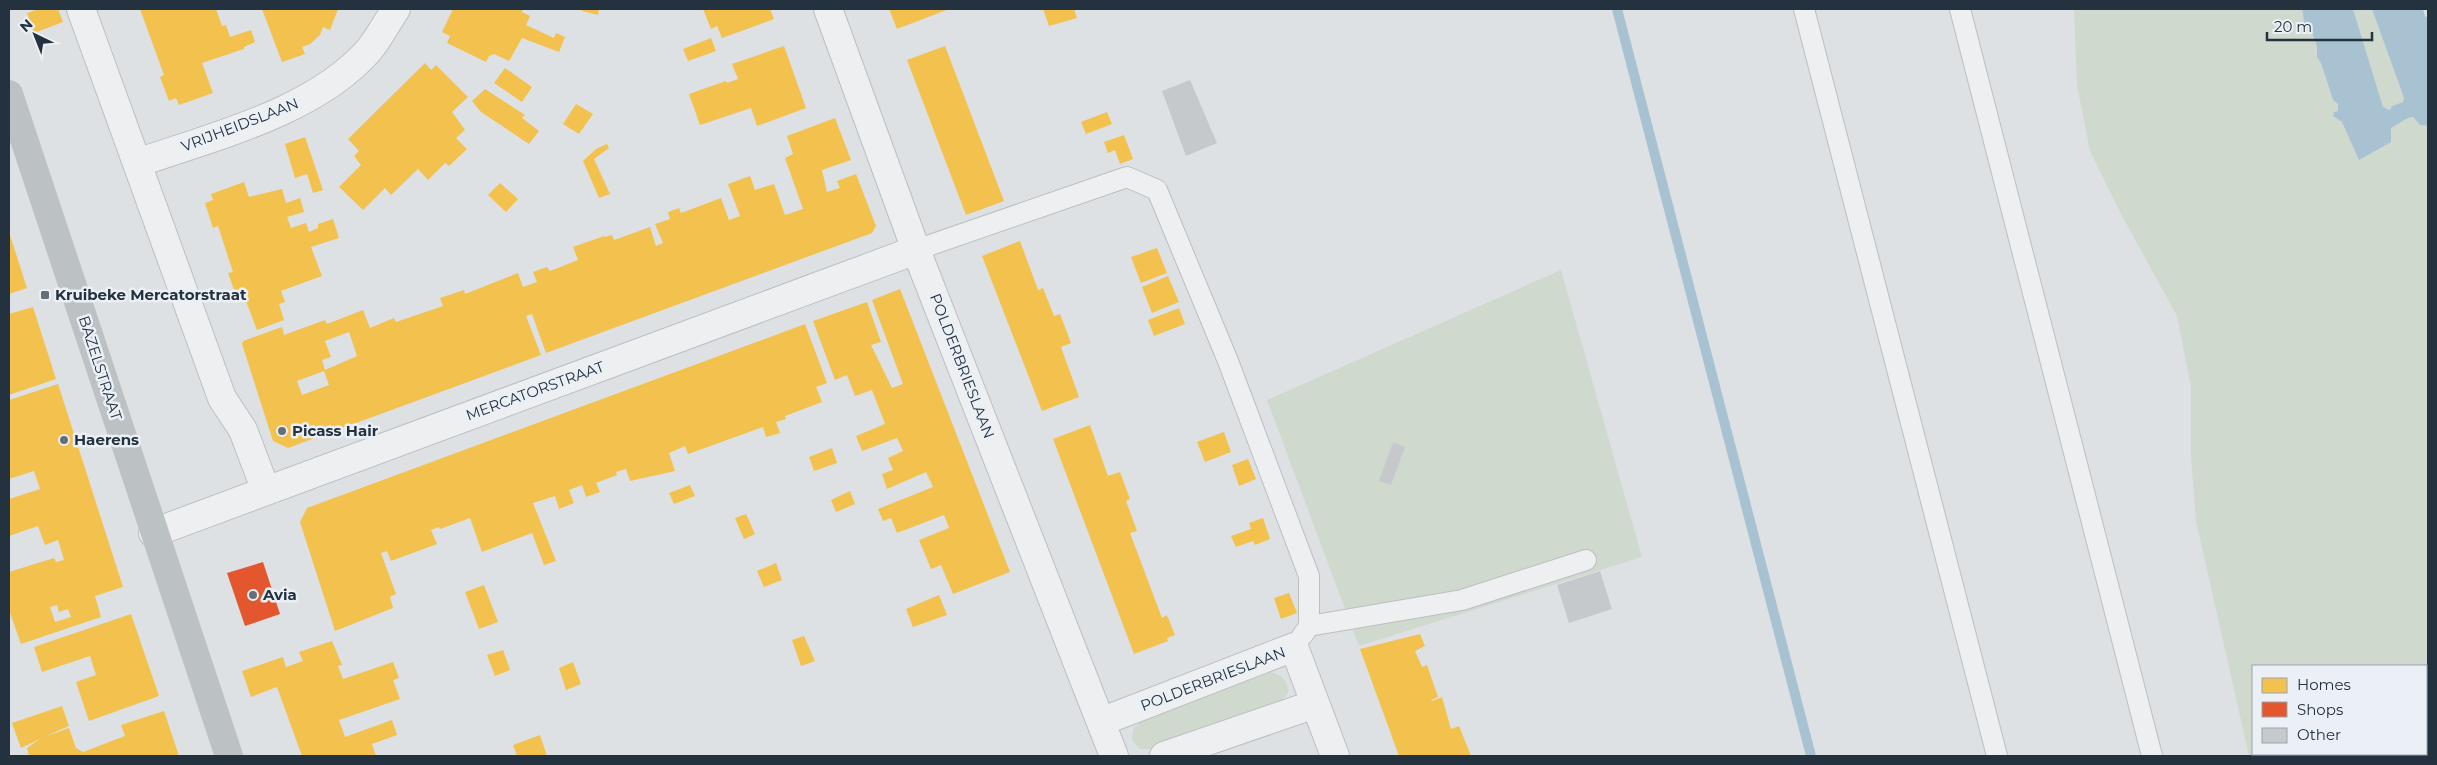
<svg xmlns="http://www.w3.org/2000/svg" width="2437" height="765" viewBox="0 0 2437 765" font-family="Montserrat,sans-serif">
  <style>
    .green { fill: #d0d9cd; fill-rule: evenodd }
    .water { fill: #a9c2d2 }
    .homes { fill: #f2c14e; fill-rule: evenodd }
    .shops { fill: #e4572e }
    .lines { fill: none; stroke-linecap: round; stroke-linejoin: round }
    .stream { stroke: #a9c2d2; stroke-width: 10 }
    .building { fill: #c6c9cc }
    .lane-casing { stroke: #bcbfc2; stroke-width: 22 }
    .street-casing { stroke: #bcbfc2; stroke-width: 30 }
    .lane { stroke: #edeff1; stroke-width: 20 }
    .street { stroke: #edeff1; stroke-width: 28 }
    .secondary { stroke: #bcc1c4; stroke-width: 28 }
    .poi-dot { fill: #656f78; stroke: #eaf0f5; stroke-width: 2 }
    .labels { text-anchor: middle; stroke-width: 5; stroke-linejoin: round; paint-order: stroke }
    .street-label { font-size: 15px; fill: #24313e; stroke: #eaf0f5 }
    .poi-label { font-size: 15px; font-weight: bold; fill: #24313e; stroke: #eaf0f5; text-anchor: start }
  </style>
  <rect width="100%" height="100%" fill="#dee1e4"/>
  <!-- green -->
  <path class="green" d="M2074 9H2302L2303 19 2312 32 2317 46V57L2321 63 2333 100 2338 104V111L2334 112 2336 118 2342 122 2357 152 2391 142V128L2408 118 2413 117 2420 125 2428 126V756H2249L2196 521 2191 458V387L2177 316 2120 212 2090 151 2077 85ZM2253 666H2426V754H2253Z
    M2353 9H2372L2404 98 2403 102 2392 106 2391 110 2383 107Z
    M1561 270 1642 557 1359 646 1267 400Z
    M1271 672C1283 676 1288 680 1288 693L1282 700 1151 749H1140L1132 740 1133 729 1142 720Z"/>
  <!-- water -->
  <path class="water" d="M2302 9H2353L2383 107 2390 110 2392 106 2403 102 2404 98 2372 9H2423L2425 16 2428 18V126L2420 125 2413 117 2408 118 2391 128V142L2359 160 2342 122 2333 116 2334 112 2338 111V104L2333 100 2321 63 2317 57V46L2312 33 2305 28Z"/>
  <!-- homes -->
  <path class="homes" d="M39 9H58L63 22 34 33 27 13Z
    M140 9H216L222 26 226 25 230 37 251 30 255 42 244 47V49L202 63 213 93 179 105 176 98 169 101 160 77 164 75Z
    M262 9H338L330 30 323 27 320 35 310 44 302 47 305 54 282 62Z
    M453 9H523L522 12 530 16 526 25 554 38 556 33 565 37 559 52 522 38 509 61 494 54 489 56 486 62 447 43 450 36 442 32Z
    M582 9H599L598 15 582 11Z
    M703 9H770L774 19 722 38 717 26 711 29Z
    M889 9H949L897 29Z
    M1043 9H1074L1077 18 1049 26Z
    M711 38 716 51 688 61 683 49Z
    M784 46 806 108 757 126 751 108 700 125 689 94 726 81 727 83 738 79 732 64Z
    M945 46 1004 201 966 215 907 60Z
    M425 63 431 70 436 65 468 97 452 112 465 130 456 138 467 149 449 166 445 163 428 180 418 169 391 195 385 188 363 210 339 187 361 165 354 156 359 151 348 139Z
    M505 68 532 87 522 102 494 83Z
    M485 89 525 115 522 118 539 131 529 144 481 112 472 101Z
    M576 104 593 114 579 134 563 124Z
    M1107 112 1112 124 1086 134 1081 122Z
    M835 118 851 160 822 170 827 192 840 188 837 181 856 174 876 226 872 233 546 353 532 314 526 316 541 355 288 448 273 441 242 344 243 341 282 327 284 335 325 320 327 324 363 310 370 328 394 318 396 322 443 306 440 298 464 290 465 294 518 273 523 287 537 282 533 272 547 267 550 271 578 260 573 247 604 236 605 237 612 235 614 240 650 227 656 246 663 243 655 224 670 219 668 212 679 208 681 213 721 198 729 220 740 216 728 184 750 176 755 190 774 184 785 215 803 209 785 158 793 154 787 136ZM349 332 357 356 325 370 322 360 331 357 325 341ZM324 371 329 385 302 395 297 381Z
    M1124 135 1133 159 1120 164 1115 150 1108 153 1104 142Z
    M305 137 323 190 313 193 307 174 295 178 285 144Z
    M607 144 609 148 594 159 610 194 599 198 583 161 596 149Z
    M244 182 249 197 282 189 286 203 300 198 304 212 287 217 291 228 306 223 309 232 318 228V224L333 219 339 238 311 247 322 276 281 291 285 302 279 304 284 320 257 330 244 296 237 298 228 273 233 272 218 226 213 228 205 203 213 200 211 194Z
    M500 183 518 199 506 212 488 195Z
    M9 232 27 288 9 294Z
    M1020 241 1038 290 1043 288 1054 316 1060 314 1071 343 1061 347 1079 397 1042 411 982 256Z
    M1157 248 1167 273 1141 283 1131 257Z
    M1168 276 1179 302 1152 313 1142 287Z
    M900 289 1010 572 953 594 941 565 931 569 919 540 949 528 944 515 897 533 891 518 883 521 878 509 933 487 926 472 887 489 882 474 893 470 888 458 903 451 897 438 862 451 856 436 885 424 872 390 855 396 847 375 835 380 813 321 867 302 881 342 871 345 892 388 903 384 872 300Z
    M33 307 56 379 9 395V314Z
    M1179 308 1185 324 1154 336 1148 320Z
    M805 324 827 383 816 387 822 402 785 416 786 419 776 422 780 433 766 437 763 427 688 454 685 446 669 453 675 471 630 481 626 469 616 472 617 475 596 483 600 492 586 497 582 485 569 490 574 503 559 509 555 496 533 503 556 561 544 565 532 533 482 552 470 518 440 529 439 527 431 530 437 544 391 561 387 551 381 553 396 594 390 597 393 608 335 631 300 522 307 508Z
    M58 384 123 587 95 596 101 617 21 644 9 610V572L54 558 56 562 64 560 58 540 45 545 38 526 9 536V499L40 489 34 471 9 479V400ZM57 605 59 612 68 609 71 617 55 622 50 607Z
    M1090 425 1108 476 1120 472 1130 499 1126 501 1137 531 1130 533 1162 618 1167 615 1175 635 1167 638 1168 641 1134 654 1053 439Z
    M1224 432 1231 452 1205 462 1197 442Z
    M832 448 837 463 814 471 809 457Z
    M1248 459 1256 479 1239 486 1232 465Z
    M690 485 695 496 674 504 669 493Z
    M850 491 855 504 836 512 831 500Z
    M746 514 755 534 744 539 735 518Z
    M1263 518 1270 539 1255 545 1253 541 1236 547 1231 536 1251 529 1249 523Z
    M776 563 782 580 764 587 757 571Z
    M484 585 498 622 479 629 465 592Z
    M1289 593 1297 613 1281 619 1274 598Z
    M939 595 947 615 913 627 906 609Z
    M131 614 159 696 89 721 76 682 96 675 90 656 42 672 34 647Z
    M1420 634 1425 646 1415 651 1422 667 1427 665 1438 697 1431 700 1432 701 1442 697 1451 729 1459 726 1471 756H1399L1360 649Z
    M804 636 815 661 801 666 792 640Z
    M332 641 342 665 338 666 343 679 393 662 399 678 393 680 400 699 339 720 345 737 392 720 397 735 372 744 376 756H302L277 687 251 697 242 671 283 657 286 667 303 661 299 652Z
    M503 650 510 670 495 676 487 655Z
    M573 662 581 684 566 690 559 668Z
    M62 706 69 726 44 737 69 728 76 748 83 752 125 736 121 725 164 711 179 756H29L27 748 40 739 21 748 12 723Z
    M540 735 547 756H517L513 745Z"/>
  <!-- shops -->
  <path class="shops" d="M263 562 280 614 245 626 227 573Z"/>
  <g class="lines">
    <!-- stream -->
    <path class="stream" d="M1617 9 1811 756"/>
  </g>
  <!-- building -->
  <path class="building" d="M1190 80 1217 143 1186 156 1162 91Z
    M1393 442 1405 447 1391 485 1379 481Z
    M1600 571 1612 609 1569 623 1557 585Z"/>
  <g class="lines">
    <!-- lane casing -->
    <g class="lane-casing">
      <path id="lane" d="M1804 9 1997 756
        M1960 9 2152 756
        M916 250 1127 177 1157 190 1228 361 1309 576V626
        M1302 636 1309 626 1462 600 1586 560"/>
    </g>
    <!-- street casing -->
    <g class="street-casing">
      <path id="street" d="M81 9 222 398 243 430 266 491
        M828 9 916 250 1114 756
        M137 163C212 137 315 112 369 50 379 38 387 22 396 9
        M153 533 916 250
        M1103 721 1294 647 1335 756
        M1164 756 1315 704"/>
    </g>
    <!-- lane -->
    <use href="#lane" class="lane"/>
    <!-- street -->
    <use href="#street" class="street"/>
    <!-- secondary -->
    <path class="secondary" d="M9 94 229 756"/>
  </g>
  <!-- markers -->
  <g class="poi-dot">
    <rect x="40" y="290" width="10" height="10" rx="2.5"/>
    <circle cx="282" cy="431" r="5"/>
    <circle cx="64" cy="440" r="5"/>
    <circle cx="253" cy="595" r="5"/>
  </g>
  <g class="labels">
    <!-- street labels -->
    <g class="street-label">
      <text transform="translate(240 125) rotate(-21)" y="5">VRIJHEIDSLAAN</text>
      <text transform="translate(962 366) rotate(69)" y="5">POLDERBRIESLAAN</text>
      <text transform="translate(100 368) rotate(72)" y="5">BAZELSTRAAT</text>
      <text transform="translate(535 391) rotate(-20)" y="5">MERCATORSTRAAT</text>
      <text transform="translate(1213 679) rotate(-21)" y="5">POLDERBRIESLAAN</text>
    </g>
    <!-- poi labels -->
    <g class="poi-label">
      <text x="55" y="300">Kruibeke Mercatorstraat</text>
      <text x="292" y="436">Picass Hair</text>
      <text x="74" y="445">Haerens</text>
      <text x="263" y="600">Avia</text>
    </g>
  </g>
  <!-- border -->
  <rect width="2437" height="765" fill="none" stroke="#24313e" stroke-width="20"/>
  <!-- legend -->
  <rect x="2252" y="665" width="175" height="90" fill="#eaf0f5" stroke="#9ba4ac"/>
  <rect x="2262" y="678" width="25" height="15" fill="#f2c14e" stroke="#9ba4ac"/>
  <text x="2297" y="690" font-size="15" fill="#24313e">Homes</text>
  <rect x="2262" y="702" width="25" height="15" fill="#e4572e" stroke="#9ba4ac"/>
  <text x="2297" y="715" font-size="15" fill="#24313e">Shops</text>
  <rect x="2262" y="728" width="25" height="15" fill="#c6c9cc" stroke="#9ba4ac"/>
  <text x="2297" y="740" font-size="15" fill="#24313e">Other</text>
  <!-- north arrow -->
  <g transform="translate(35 35) rotate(317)" stroke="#eaf0f5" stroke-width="4" paint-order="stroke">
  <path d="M0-4L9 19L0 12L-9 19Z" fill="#24313e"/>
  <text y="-8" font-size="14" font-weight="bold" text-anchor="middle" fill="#24313e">N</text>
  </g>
  <!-- scale -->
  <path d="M2267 32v8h105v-8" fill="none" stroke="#24313e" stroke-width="2.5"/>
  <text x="2274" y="32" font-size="15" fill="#24313e" stroke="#eaf0f5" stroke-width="4" paint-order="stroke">20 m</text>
</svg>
